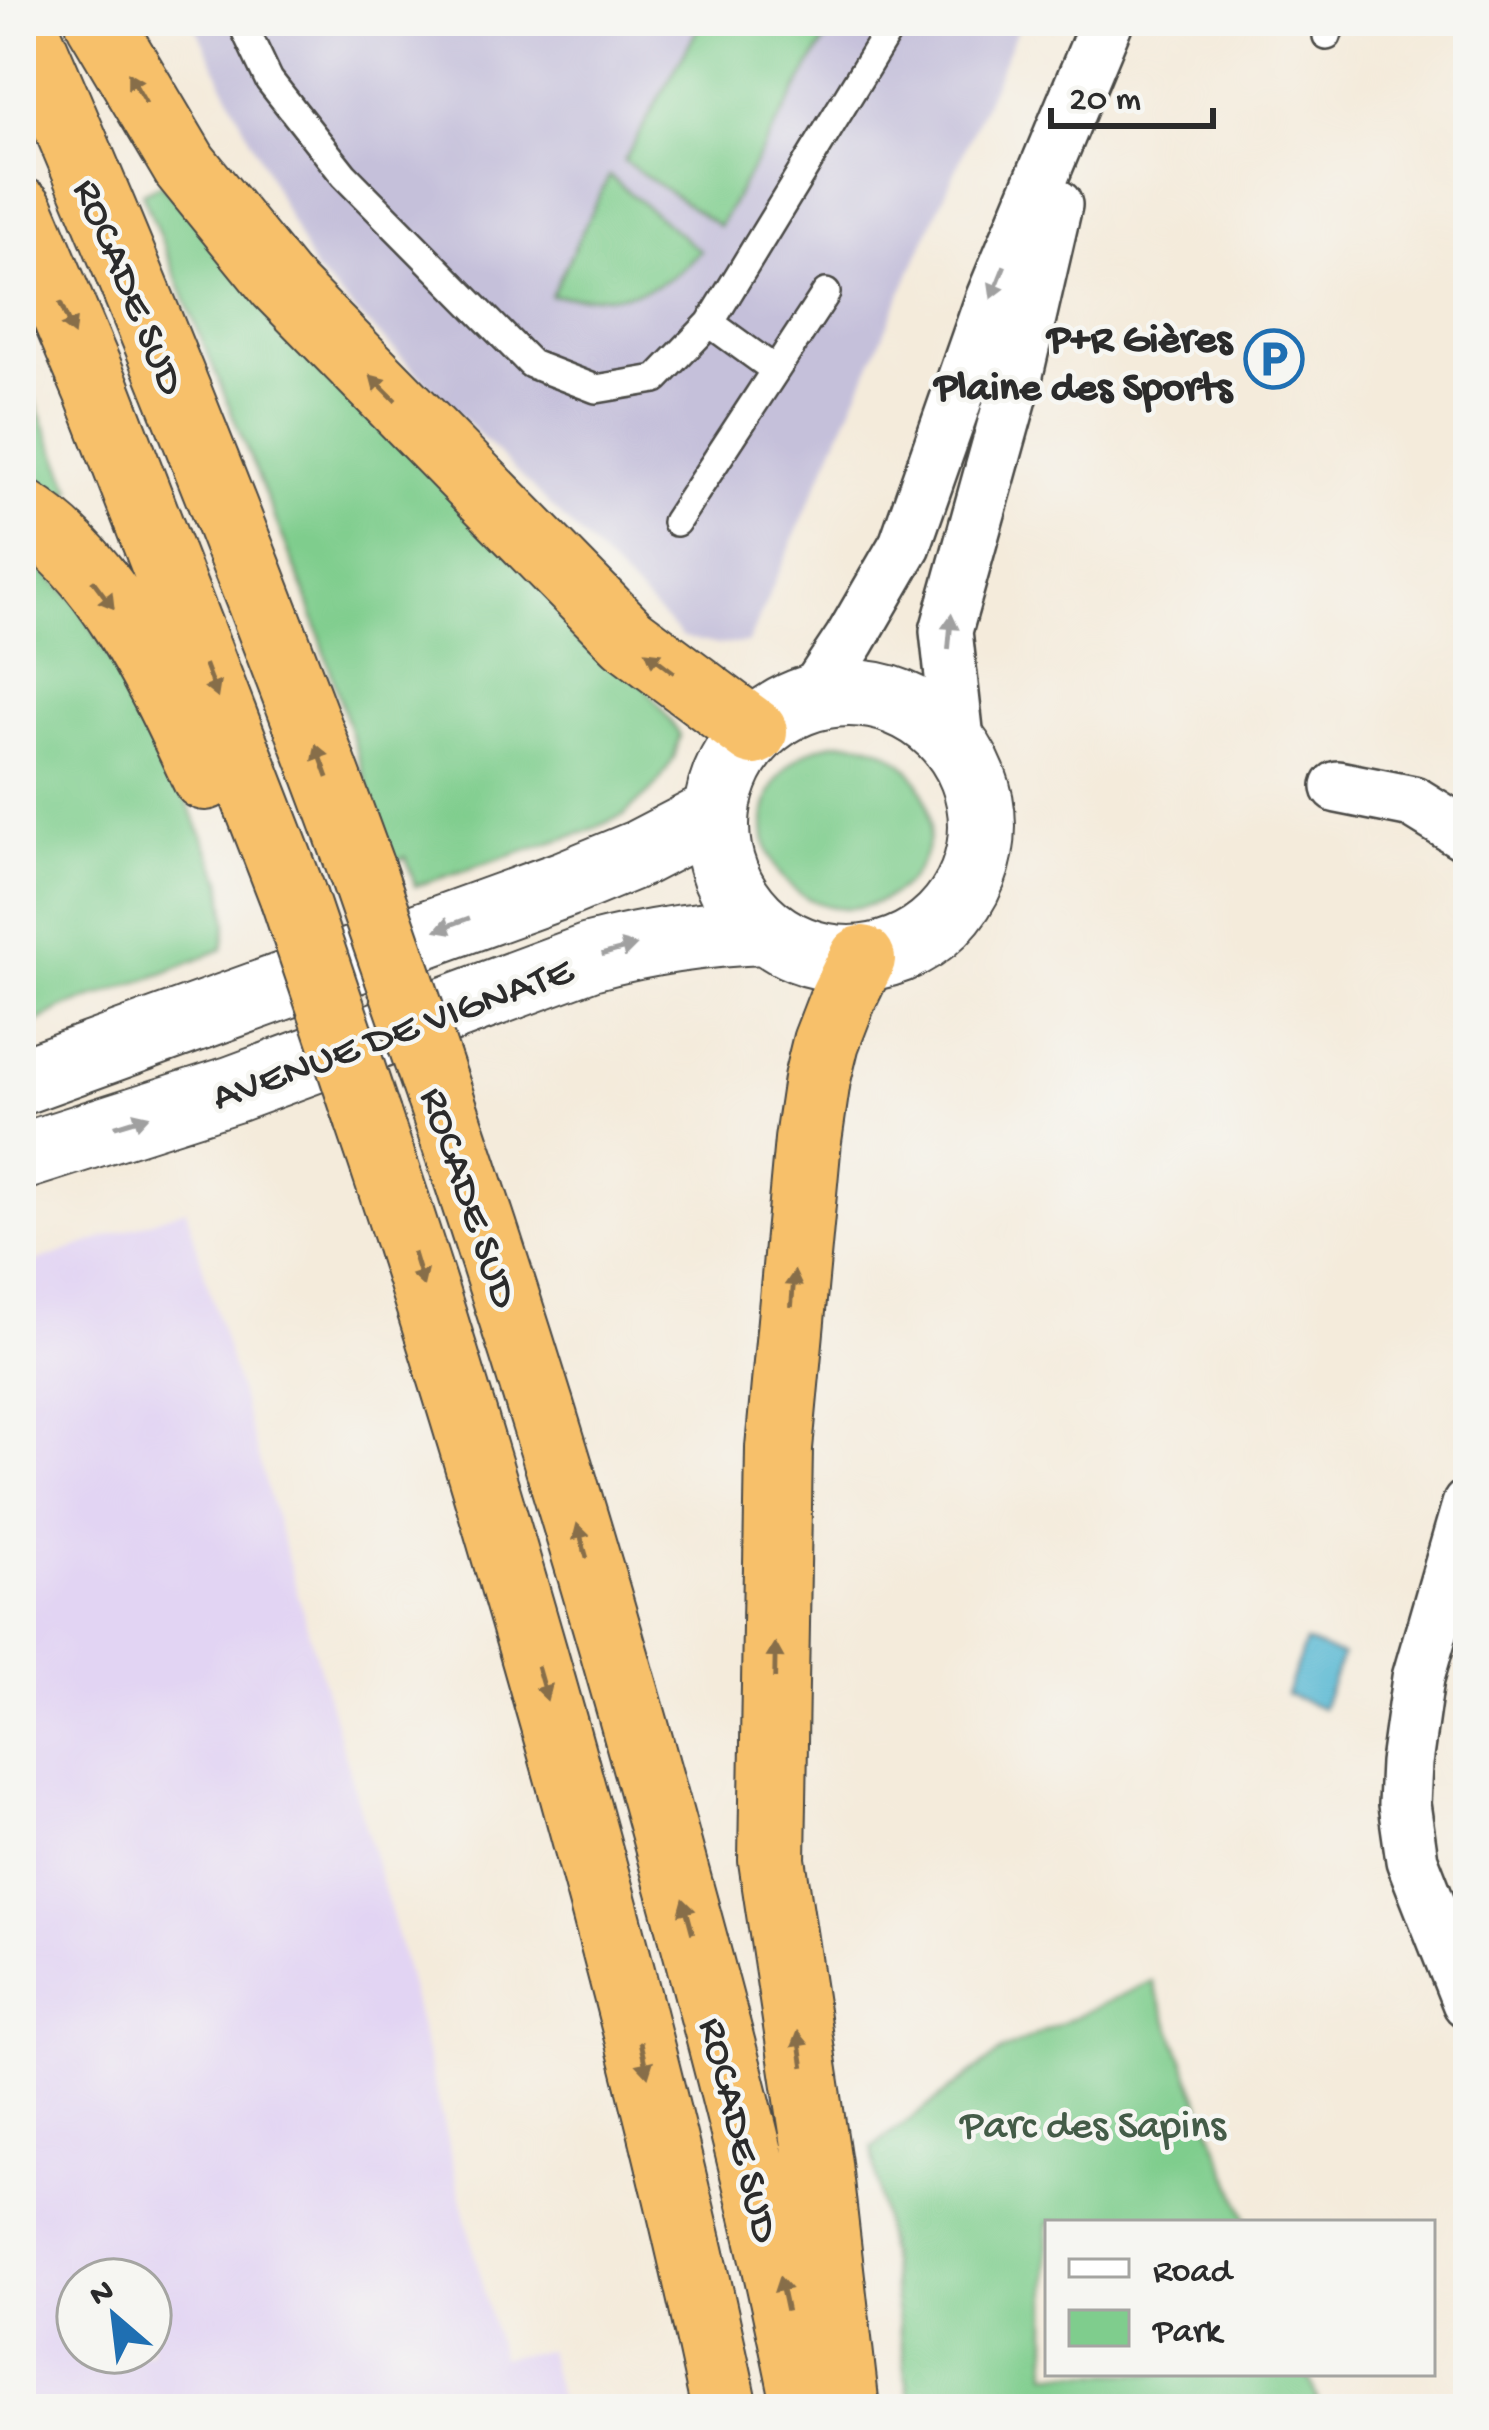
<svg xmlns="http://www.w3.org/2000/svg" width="1489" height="2430" viewBox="0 0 1489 2430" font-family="'Gochi Hand',sans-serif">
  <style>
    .built { fill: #e2d4f3; fill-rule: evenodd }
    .industrial { fill: #c5c0da }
    .green { fill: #7fcd8d; stroke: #557c5c; stroke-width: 3 }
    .water { fill: #52b6d1; stroke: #3e707e; stroke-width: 3 }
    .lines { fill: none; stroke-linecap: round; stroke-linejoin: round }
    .service-casing { stroke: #494845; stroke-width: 32 }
    .minor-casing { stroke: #494845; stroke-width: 56 }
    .tertiary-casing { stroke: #494845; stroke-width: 70 }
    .trunk-casing { stroke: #494845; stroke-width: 70 }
    .service { stroke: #fff; stroke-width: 27 }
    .minor { stroke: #fff; stroke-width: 51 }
    .tertiary { stroke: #fff; stroke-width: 66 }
    .trunk { stroke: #f7c06b; stroke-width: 66 }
    .trunk-bridge-casing { stroke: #494845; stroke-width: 70; stroke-linecap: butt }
    .trunk-bridge { stroke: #f7c06b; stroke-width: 66 }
    .oneway { fill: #876e48 }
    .oneway2 { fill: #a0a0a0 }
    .labels { text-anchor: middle; stroke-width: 9; stroke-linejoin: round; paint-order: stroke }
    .street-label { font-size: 42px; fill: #2b2b2b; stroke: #f6f6f2 }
    .poi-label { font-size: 42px; font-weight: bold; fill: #2b2b2b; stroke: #f6f6f2; text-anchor: end }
    .park-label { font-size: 42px; fill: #445c48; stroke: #f6f6f2 }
  </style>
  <rect width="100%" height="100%" fill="#f6f6f2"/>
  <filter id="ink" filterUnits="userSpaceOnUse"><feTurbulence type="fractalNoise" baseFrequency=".00833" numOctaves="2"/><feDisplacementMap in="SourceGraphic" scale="24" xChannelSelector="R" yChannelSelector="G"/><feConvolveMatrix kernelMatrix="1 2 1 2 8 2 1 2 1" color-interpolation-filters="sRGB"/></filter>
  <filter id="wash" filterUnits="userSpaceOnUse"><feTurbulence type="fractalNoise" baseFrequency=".004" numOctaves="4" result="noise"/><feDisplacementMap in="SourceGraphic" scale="48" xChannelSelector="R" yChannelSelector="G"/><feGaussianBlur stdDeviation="2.7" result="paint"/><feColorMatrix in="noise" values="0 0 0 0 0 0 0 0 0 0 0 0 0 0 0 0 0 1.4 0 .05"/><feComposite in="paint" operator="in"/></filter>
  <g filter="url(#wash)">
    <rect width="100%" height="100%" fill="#f4ebdb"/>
    <!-- built -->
    <path class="built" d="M186 1209 400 1946 500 2358 547 2350 561 2409H21V1267ZM78 2280H150V2352H78Z"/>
    <!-- industrial -->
    <path class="industrial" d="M193 21H1021L748 643 717 645 682 637 315 271Z"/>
    <!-- green -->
    <path class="green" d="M702 21H836L719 226 624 161Z
      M609 176 700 251C658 301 610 298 551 296Z
      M161 184 646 687 680 735 674 758 657 785 624 815 585 832 415 886 406 857 392 862 307 597 142 193Z
      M21 369 72 490 65 496H56L21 476Z
      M21 550 75 600 160 741 222 880 227 923 223 949 165 973 62 1008 21 1032Z
      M764 825a83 83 0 1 1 166 0a83 83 0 1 1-166 0Z
      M1152 1981 1248 2223H1048V2373H1307L1321 2409H911L872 2148 1002 2051Z"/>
    <!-- water -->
    <path class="water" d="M1305 1642 1342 1656 1322 1708 1286 1694Z"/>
  </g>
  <g filter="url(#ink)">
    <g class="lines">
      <!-- service casing -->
      <g class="service-casing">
        <path id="service" d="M241 21 269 80 344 175 531 364 596 389 656 379 710 323 894 21
          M1327 36 1332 21
          M710 323 775 370
          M676 522 826 293"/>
      </g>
      <!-- minor casing -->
      <g class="minor-casing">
        <path id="minor" d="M812 697 850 640 905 545 991 300 1107 21
          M959 748 946 631 1014 387 1056 205
          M1338 787 1413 802 1468 836
          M1468 1505 1418 1678 1406 1763 1404 1804 1412 1860 1468 2002"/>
      </g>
      <!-- tertiary casing -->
      <g class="tertiary-casing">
        <path id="tertiary" d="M716 826a133 133 0 1 1 266 0a133 133 0 1 1-266 0Z
          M21 1081 565 884 640 853 715 814
          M21 1157 234 1089 590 957C650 941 704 933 766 931"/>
      </g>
      <!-- trunk casing -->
      <g class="trunk-casing">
        <path id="trunk" d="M22 21C144 301 257 585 362 871
          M99 21 185 166 280 283 628 638 754 732
          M21 211 97 390 293 896
          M21 512C109 566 162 686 205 777
          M439 1094C525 1347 602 1602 672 1860 722 2042 770 2224 806 2409
          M368 1118C429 1296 483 1477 535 1658 606 1906 672 2156 725 2409
          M846 2409 818 2164 772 1860 779 1448 808 1140 817 1079 826 1042 843 998 862 959"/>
      </g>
      <!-- service -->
      <use href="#service" class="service"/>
      <!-- minor -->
      <use href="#minor" class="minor"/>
      <!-- tertiary -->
      <use href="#tertiary" class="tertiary"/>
      <!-- trunk -->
      <use href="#trunk" class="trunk"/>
      <!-- trunk-bridge casing -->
      <g class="trunk-bridge-casing">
        <path id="trunk-bridge" d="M362 871 439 1094
          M293 896 368 1118"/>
      </g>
      <!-- trunk-bridge -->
      <use href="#trunk-bridge" class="trunk-bridge"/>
    </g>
    <!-- one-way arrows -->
    <defs><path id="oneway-solid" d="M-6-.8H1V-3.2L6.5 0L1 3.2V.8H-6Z" transform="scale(3)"/></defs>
    <g class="oneway">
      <use href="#oneway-solid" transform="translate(137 88) rotate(-120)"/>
      <use href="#oneway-solid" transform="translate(67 319) rotate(67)"/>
      <use href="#oneway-solid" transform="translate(383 388) rotate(-135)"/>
      <use href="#oneway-solid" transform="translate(103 594) rotate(53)"/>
      <use href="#oneway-solid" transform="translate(660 662) rotate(-143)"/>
      <use href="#oneway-solid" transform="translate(211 681) rotate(69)"/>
      <use href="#oneway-solid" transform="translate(322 761) rotate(-110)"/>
      <use href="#oneway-solid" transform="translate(418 1269) rotate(73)"/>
      <use href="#oneway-solid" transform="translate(793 1289) rotate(-85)"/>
      <use href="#oneway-solid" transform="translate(582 1541) rotate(-106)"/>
      <use href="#oneway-solid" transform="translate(775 1661) rotate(-89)"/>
      <use href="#oneway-solid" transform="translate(542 1683) rotate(74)"/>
      <use href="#oneway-solid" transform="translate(688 1916) rotate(-105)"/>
      <use href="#oneway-solid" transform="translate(801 2049) rotate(-99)"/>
      <use href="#oneway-solid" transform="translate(644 2059) rotate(77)"/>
      <use href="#oneway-solid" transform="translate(783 2294) rotate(-102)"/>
    </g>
    <g class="oneway2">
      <use href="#oneway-solid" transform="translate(998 282) rotate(112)"/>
      <use href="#oneway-solid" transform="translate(950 632) rotate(-85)"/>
      <use href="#oneway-solid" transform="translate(453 924) rotate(160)"/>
      <use href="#oneway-solid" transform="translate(619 950) rotate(-15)"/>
      <use href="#oneway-solid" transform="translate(132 1121) rotate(-17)"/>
    </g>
  </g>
  <!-- icons -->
  <defs>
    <g id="parking-ring" transform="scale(3)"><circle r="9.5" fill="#f6f6f2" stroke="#1f6fb2" stroke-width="1.5"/><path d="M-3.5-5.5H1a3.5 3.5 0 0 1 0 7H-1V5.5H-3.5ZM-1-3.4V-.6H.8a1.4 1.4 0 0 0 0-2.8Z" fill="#1f6fb2"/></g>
  </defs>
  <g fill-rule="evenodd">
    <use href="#parking-ring" x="1274" y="359"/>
  </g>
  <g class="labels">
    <!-- street labels -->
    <g class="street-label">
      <text transform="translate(133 285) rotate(67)" y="15">ROCADE SUD</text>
      <text transform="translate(391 1030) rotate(-20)" y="15">AVENUE DE VIGNATE</text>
      <text transform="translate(473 1196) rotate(71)" y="15">ROCADE SUD</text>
      <text transform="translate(743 2129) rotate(76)" y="15">ROCADE SUD</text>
    </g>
    <!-- poi labels -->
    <g class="poi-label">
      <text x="1232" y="350">P+R Gières<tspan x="1232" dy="48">Plaine des Sports</tspan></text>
    </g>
    <!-- park labels -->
    <g class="park-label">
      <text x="1093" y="2136">Parc des Sapins</text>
    </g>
  </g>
  <!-- margin -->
  <rect width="1489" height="2430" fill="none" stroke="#f6f6f2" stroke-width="72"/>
  <!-- legend -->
  <rect x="1045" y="2220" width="390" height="156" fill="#f6f6f2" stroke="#a5a5a2" stroke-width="3"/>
  <rect x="1069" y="2259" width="60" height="18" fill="#ffffff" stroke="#a5a5a2" stroke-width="3"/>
  <text x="1153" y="2280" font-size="36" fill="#2b2b2b">Road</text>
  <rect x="1069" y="2310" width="60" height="36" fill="#7fcd8d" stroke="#a5a5a2" stroke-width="3"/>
  <text x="1153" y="2340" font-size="36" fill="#2b2b2b">Park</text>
  <!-- north arrow -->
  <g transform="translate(114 2316) rotate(332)"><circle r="57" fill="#f6f6f2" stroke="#a5a5a2" stroke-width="3"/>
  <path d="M0-9L21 45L0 30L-21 45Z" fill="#1f6fb2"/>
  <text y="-18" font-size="33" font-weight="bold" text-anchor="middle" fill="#2b2b2b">N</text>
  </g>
  <!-- scale -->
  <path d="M1051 108v18h162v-18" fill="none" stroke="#2b2b2b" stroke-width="6"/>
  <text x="1069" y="108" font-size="36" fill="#2b2b2b" stroke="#f6f6f2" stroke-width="9" paint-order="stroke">20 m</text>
</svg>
